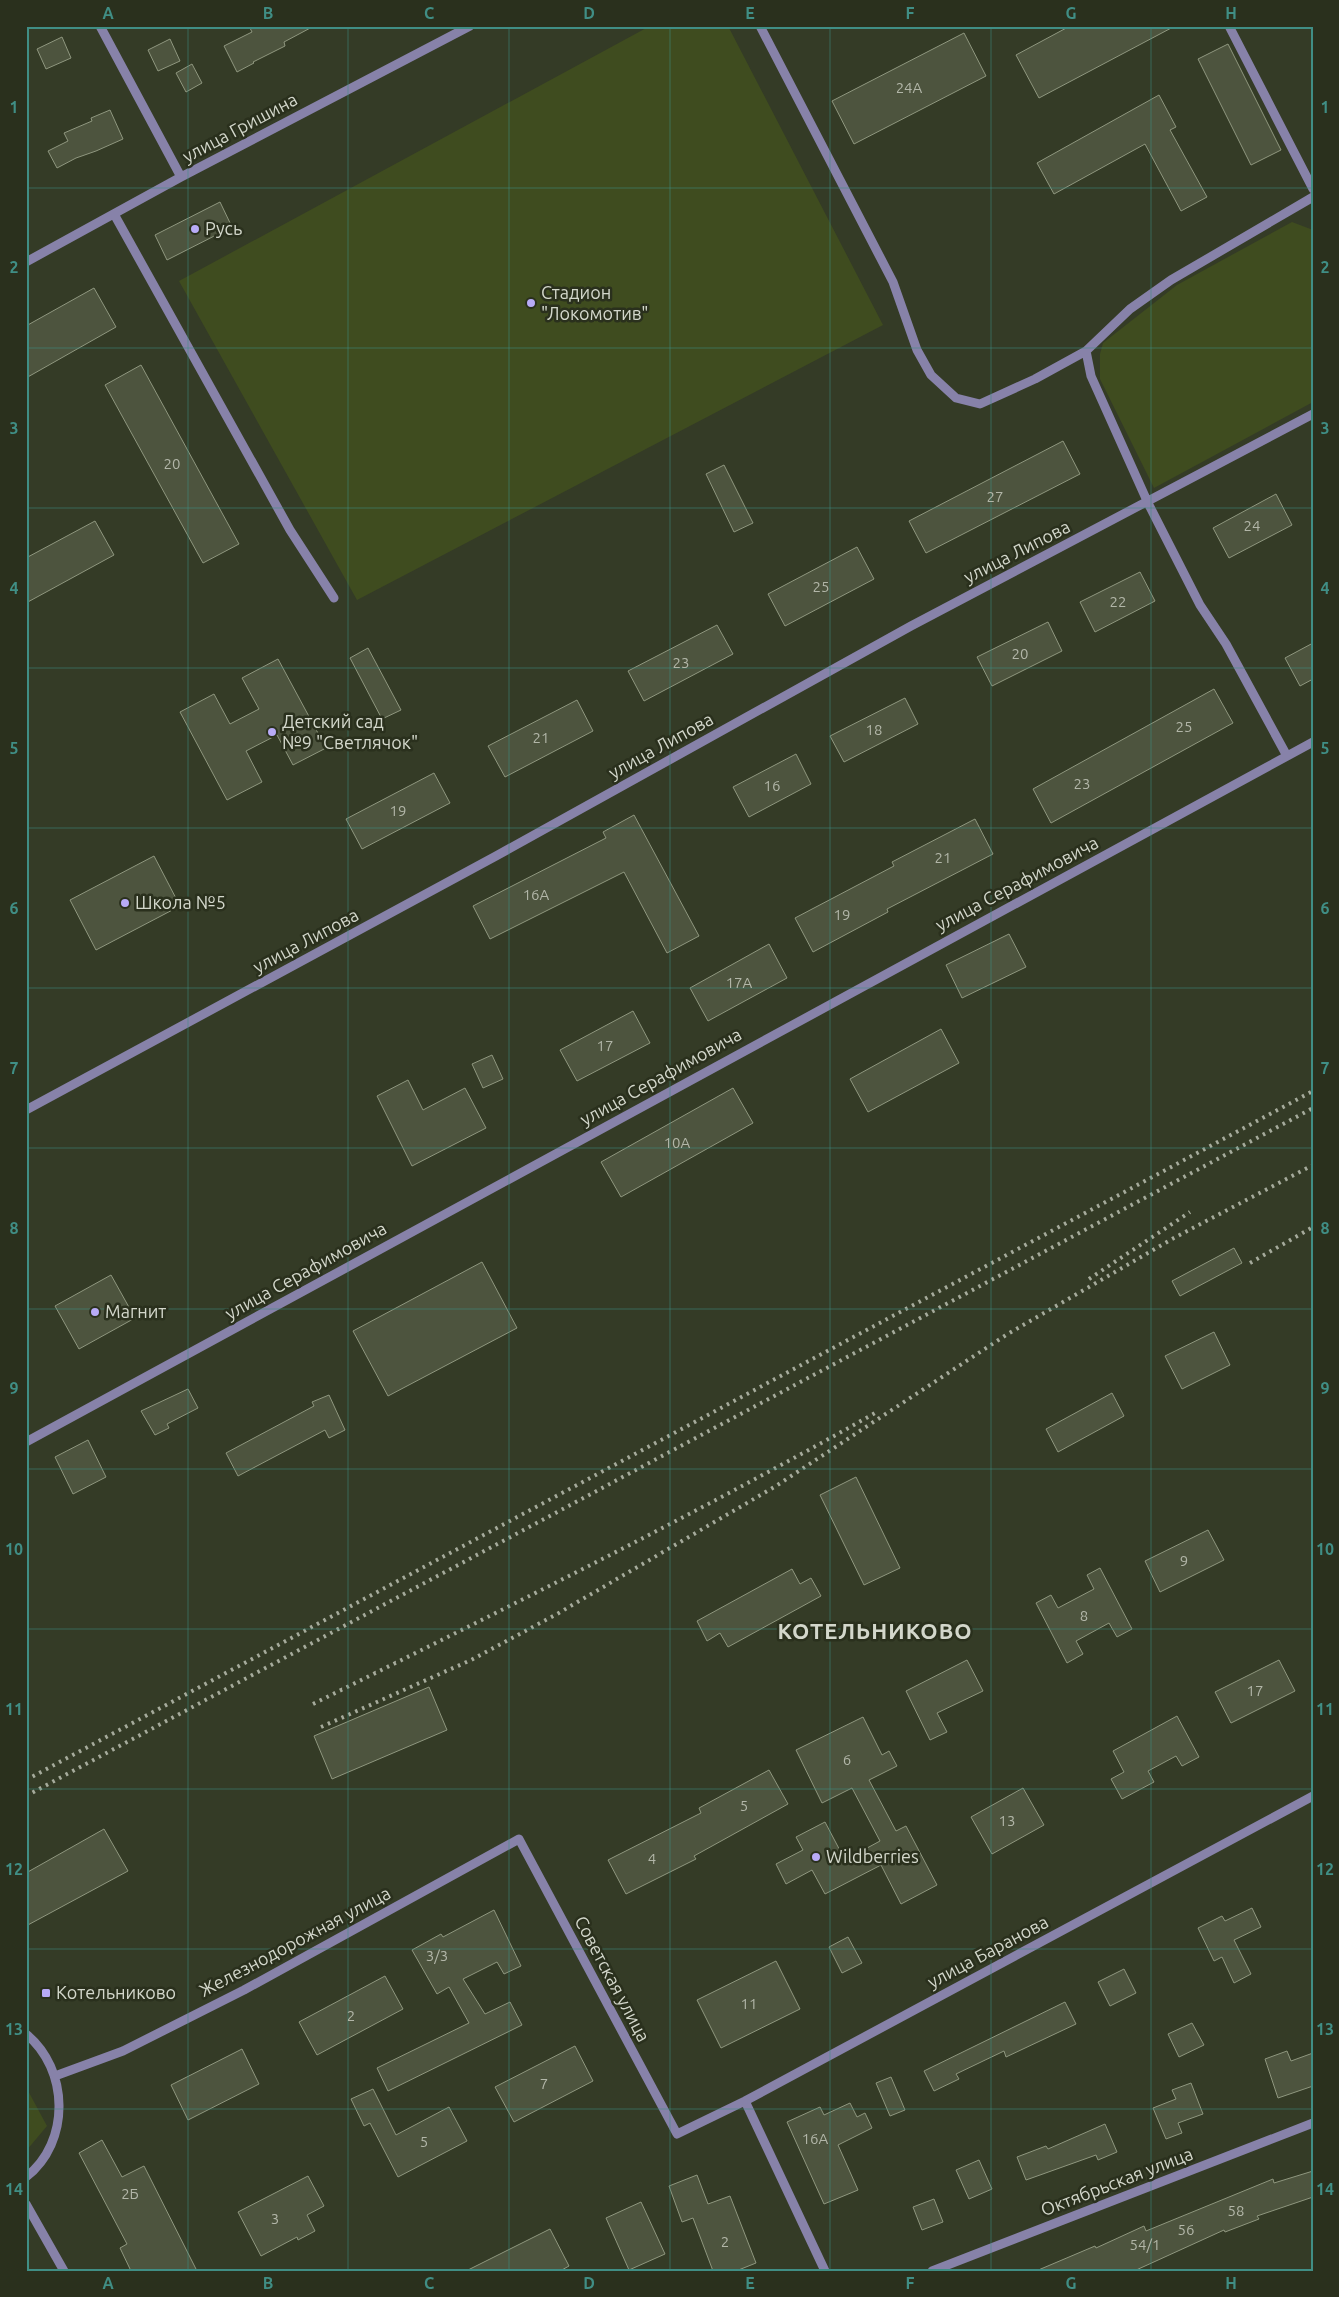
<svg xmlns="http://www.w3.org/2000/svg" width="1339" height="2297" viewBox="0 0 1339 2297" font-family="Ubuntu,sans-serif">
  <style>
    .green { fill: #3f4c1f }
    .building { fill: #4d543e; stroke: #8f977f }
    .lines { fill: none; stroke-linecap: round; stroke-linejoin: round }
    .minor { stroke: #8782a9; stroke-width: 9 }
    .rail { stroke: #a6ab9c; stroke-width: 4; stroke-dasharray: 2.5 5; stroke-linecap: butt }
    .grid { fill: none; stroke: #408e85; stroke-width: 1; stroke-opacity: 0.55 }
    .poi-dot { fill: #b8abf7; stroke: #2a301d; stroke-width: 2 }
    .labels { text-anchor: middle; stroke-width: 5; stroke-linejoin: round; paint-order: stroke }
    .number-label { font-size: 15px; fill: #b2b6a8 }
    .street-label { font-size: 18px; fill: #d3d7cb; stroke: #2a301d }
    .poi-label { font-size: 18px; fill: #d3d7cb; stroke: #2a301d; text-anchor: start }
    .district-label { font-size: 22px; font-weight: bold; letter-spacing: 1px; fill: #d3d7cb; stroke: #2a301d }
    .neatline { fill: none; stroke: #408e85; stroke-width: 2 }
    .grid-label { font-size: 16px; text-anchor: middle; font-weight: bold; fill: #408e85 }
  </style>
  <rect width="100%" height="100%" fill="#343b26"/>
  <!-- green -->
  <path class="green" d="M650 26H728L883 325 357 600 179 281Z
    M1292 222 1313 230V402L1154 488 1100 379V354L1103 343 1177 285Z
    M26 2087 47 2126 26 2151Z"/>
  <!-- building -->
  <path class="building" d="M249 26H314L284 42 285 46 253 62 254 63 237 72 224 46 252 32Z
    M1070 26H1175L1039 98 1016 55Z
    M964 33 986 76 854 144 832 101Z
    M62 37 71 58 46 69 37 49Z
    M170 39 180 61 158 71 148 50Z
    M1228 44 1281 150 1251 165 1198 59Z
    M192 64 202 83 186 92 176 73Z
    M1159 95 1176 127 1170 130 1207 197 1181 211 1145 144 1054 194 1037 163Z
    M110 110 123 139 96 151 76 158 57 168 48 151 68 141 64 133 92 121 91 118Z
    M220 202 232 227 167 260 155 235Z
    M94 288 116 327 26 378V326Z
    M141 365 239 544 203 563 105 385Z
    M1063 441 1080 474 926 553 909 521Z
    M724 465 753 523 734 532 706 474Z
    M1276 494 1292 525 1229 558 1213 528Z
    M95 521 114 555 26 603V558Z
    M857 547 874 579 785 626 768 594Z
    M1140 572 1155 601 1095 632 1080 602Z
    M1048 622 1062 651 992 686 977 657Z
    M717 625 733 654 644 701 628 671Z
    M1313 643V679L1300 686 1285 658Z
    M368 648 401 710 382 719 350 658Z
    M278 659 326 748 293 765 277 735 246 751 262 782 227 800 180 712 214 694 230 724 259 709 242 678Z
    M1214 689 1233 723 1051 823 1033 789Z
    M905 698 918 724 844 762 830 736Z
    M577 700 593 731 505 777 488 746Z
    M796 754 811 784 749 817 733 787Z
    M434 773 450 803 362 849 346 819Z
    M634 815 699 936 667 953 624 872 490 939 473 906 606 838 603 832Z
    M975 819 993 854 887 909 888 912 813 952 795 918 894 866 892 862Z
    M154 856 180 906 96 950 70 900Z
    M1009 934 1026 967 962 998 946 965Z
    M769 944 787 978 708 1021 690 988Z
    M633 1011 650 1043 577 1081 560 1050Z
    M941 1029 959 1063 868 1112 850 1079Z
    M492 1055 503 1079 483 1088 472 1064Z
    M408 1080 423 1110 465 1088 486 1128 412 1166 377 1096Z
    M733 1088 753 1123 621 1197 601 1162Z
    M1234 1248 1242 1263 1180 1296 1172 1281Z
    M482 1262 517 1328 388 1396 353 1331Z
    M111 1275 135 1318 79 1349 55 1306Z
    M1214 1332 1230 1365 1182 1389 1165 1356Z
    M188 1389 198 1408 167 1424 169 1428 155 1435 141 1411Z
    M1112 1393 1124 1416 1058 1452 1046 1429Z
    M329 1395 345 1430 329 1438 325 1430 238 1476 226 1453 314 1406 312 1402Z
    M88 1440 106 1477 73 1494 55 1457Z
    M856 1477 900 1568 864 1585 820 1495Z
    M1208 1530 1224 1560 1160 1592 1145 1561Z
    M1100 1568 1132 1629 1117 1637 1109 1623 1076 1641 1083 1654 1067 1663 1036 1603 1051 1595 1058 1608 1094 1589 1087 1575Z
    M792 1569 800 1584 811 1578 821 1596 728 1647 720 1633 707 1641 697 1621Z
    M967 1660 983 1691 937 1713 947 1732 930 1740 906 1691Z
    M1279 1660 1295 1691 1231 1723 1215 1692Z
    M429 1687 447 1730 332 1779 314 1736Z
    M1177 1716 1199 1757 1182 1766 1176 1756 1148 1771 1154 1782 1122 1799 1111 1779 1124 1772 1113 1751Z
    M863 1717 882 1755 889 1751 897 1766 869 1780 896 1831 906 1826 937 1885 901 1904 881 1865 825 1894 812 1870 786 1884 776 1864 803 1850 796 1837 825 1822 845 1860 880 1841 852 1788 822 1803 796 1750Z
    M769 1770 788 1804 694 1856 696 1859 626 1894 608 1860 701 1813 699 1808Z
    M1023 1788 1044 1825 992 1854 971 1817Z
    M104 1829 128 1871 26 1926V1873Z
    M1252 1908 1261 1927 1234 1940 1251 1974 1234 1983 1222 1957 1214 1961 1198 1928 1222 1916 1225 1921Z
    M494 1910 521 1966 504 1974 497 1962 463 1979 485 2014 510 2002 522 2025 388 2091 377 2068 469 2023 449 1987 437 1994 412 1950 441 1934 443 1937Z
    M848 1937 862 1963 842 1973 829 1947Z
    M776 1961 800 2009 721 2048 697 2000Z
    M1124 1969 1136 1993 1110 2006 1098 1982Z
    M385 1976 403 2009 317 2055 299 2022Z
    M1065 2002 1076 2024 1006 2057 1004 2051 956 2074 959 2079 934 2091 924 2071Z
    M1192 2023 1204 2045 1179 2057 1168 2034Z
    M575 2046 593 2081 514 2122 495 2087Z
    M242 2049 259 2084 188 2120 171 2085Z
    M1287 2051 1291 2061 1313 2053V2086L1278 2098 1265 2059Z
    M891 2077 905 2110 890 2116 876 2083Z
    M1191 2083 1203 2114 1178 2123 1182 2133 1166 2139 1153 2108 1176 2099 1172 2090Z
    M373 2089 396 2135 449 2107 467 2141 398 2177 370 2123 364 2126 351 2099Z
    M850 2103 857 2117 865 2113 872 2128 838 2145 858 2190 824 2204 787 2122 820 2107 824 2115Z
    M1105 2124 1117 2152 1098 2160 1096 2155 1026 2180 1017 2157 1046 2146 1048 2149Z
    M102 2140 122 2177 144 2166 197 2271H131L120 2248 127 2244 79 2153Z
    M979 2160 992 2189 969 2199 956 2170Z
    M1313 2171V2197L1257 2216 1259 2219 1225 2232 1224 2230 1134 2271H1036L1095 2246 1096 2248 1144 2226 1146 2231 1273 2179 1274 2183Z
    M697 2175 708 2204 730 2196 756 2263 736 2271H713L693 2218 682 2222 669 2186Z
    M308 2176 324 2206 307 2215 315 2231 298 2240 297 2237 261 2256 238 2212Z
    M934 2199 943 2222 922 2230 913 2207Z
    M641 2202 665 2254 629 2270 606 2218Z
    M550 2229 569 2266 560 2271H466Z"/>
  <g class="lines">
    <!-- minor -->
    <path class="minor" d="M100 26 181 177
      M760 26 893 282 917 350 931 375 956 398 980 404 1035 379 1086 351 1130 309 1171 280 1313 197
      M1229 26 1313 189
      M114 214 290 530 334 598
      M26 262 181 177 470 26
      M1086 351 1091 376 1148 503 1200 605 1226 644 1287 756
      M26 1110 496 856 911 626 1313 414
      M26 1442 1313 742
      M26 2034C69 2069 71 2142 26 2177
      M55 2076 123 2051 244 1990 519 1839 677 2134 745 2101 1313 1796
      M745 2101 825 2271
      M26 2204 64 2271
      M932 2271 1313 2123"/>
    <!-- rail -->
    <path class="rail" d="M1250 1263 1313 1227
      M1089 1279 1190 1212
      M313 1704C502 1610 691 1517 875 1413
      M321 1727 471 1660 557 1614 776 1486 1006 1335 1172 1239 1313 1165
      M26 1780 1313 1091
      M26 1796 1313 1108"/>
  </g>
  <!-- grid -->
  <path class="grid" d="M188 26V2271M348 26V2271M509 26V2271M670 26V2271M830 26V2271M991 26V2271M1151 26V2271M26 188H1313M26 348H1313M26 508H1313M26 668H1313M26 828H1313M26 988H1313M26 1148H1313M26 1309H1313M26 1469H1313M26 1629H1313M26 1789H1313M26 1949H1313M26 2109H1313"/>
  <!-- markers -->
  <g class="poi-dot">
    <circle cx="195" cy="229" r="5"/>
    <circle cx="531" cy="303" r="5"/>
    <circle cx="272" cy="732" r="5"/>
    <circle cx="125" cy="903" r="5"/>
    <circle cx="95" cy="1312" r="5"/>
    <circle cx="816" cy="1857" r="5"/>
    <rect x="41" y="1988" width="10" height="10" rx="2.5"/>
  </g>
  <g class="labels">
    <!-- number labels -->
    <g class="number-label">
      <text x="909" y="93">24А</text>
      <text x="172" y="469">20</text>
      <text x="995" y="502">27</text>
      <text x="1252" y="531">24</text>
      <text x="821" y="592">25</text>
      <text x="1118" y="607">22</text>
      <text x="1020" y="659">20</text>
      <text x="681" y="668">23</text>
      <text x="1184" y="732">25</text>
      <text x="874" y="735">18</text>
      <text x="541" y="743">21</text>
      <text x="1082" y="789">23</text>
      <text x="772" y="791">16</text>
      <text x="398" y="816">19</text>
      <text x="943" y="863">21</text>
      <text x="536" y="900">16А</text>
      <text x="842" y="920">19</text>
      <text x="739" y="988">17А</text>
      <text x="605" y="1051">17</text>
      <text x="677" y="1148">10А</text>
      <text x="1184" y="1566">9</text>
      <text x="1084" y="1621">8</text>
      <text x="1255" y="1696">17</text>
      <text x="847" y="1765">6</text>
      <text x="744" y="1811">5</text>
      <text x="1007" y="1826">13</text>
      <text x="652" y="1864">4</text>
      <text x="437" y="1961">3/3</text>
      <text x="749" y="2009">11</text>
      <text x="351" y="2021">2</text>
      <text x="544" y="2089">7</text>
      <text x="815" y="2144">16А</text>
      <text x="424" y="2147">5</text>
      <text x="130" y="2199">2Б</text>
      <text x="1236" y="2216">58</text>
      <text x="275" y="2224">3</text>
      <text x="1186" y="2235">56</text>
      <text x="725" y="2247">2</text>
      <text x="1145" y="2250">54/1</text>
    </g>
    <!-- street labels -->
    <g class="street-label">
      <text transform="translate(240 128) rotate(-28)" y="6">улица Гришина</text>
      <text transform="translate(1017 552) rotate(-27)" y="6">улица Липова</text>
      <text transform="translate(661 746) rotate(-29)" y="6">улица Липова</text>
      <text transform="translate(1017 884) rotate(-28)" y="6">улица Серафимовича</text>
      <text transform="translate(306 941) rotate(-28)" y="6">улица Липова</text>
      <text transform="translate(661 1077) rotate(-29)" y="6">улица Серафимовича</text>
      <text transform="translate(306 1271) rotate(-29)" y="6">улица Серафимовича</text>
      <text transform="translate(295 1942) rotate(-28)" y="6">Железнодорожная улица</text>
      <text transform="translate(988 1952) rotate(-28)" y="6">улица Баранова</text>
      <text transform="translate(612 1979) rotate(62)" y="6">Советская улица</text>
      <text transform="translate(1117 2182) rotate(-21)" y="6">Октябрьская улица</text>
    </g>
    <!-- poi labels -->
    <g class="poi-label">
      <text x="205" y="235">Русь</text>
      <text x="541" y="299">Стадион<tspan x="541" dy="21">"Локомотив"</tspan></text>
      <text x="282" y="728">Детский сад<tspan x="282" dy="21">№9 "Светлячок"</tspan></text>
      <text x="135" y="909">Школа №5</text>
      <text x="105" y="1318">Магнит</text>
      <text x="826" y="1863">Wildberries</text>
      <text x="56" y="1999">Котельниково</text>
    </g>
    <!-- district labels -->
    <g class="district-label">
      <text x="875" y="1639">КОТЕЛЬНИКОВО</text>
    </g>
  </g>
  <!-- border -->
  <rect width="1339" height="2297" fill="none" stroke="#2a301d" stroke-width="55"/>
  <rect x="28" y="28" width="1284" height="2242" class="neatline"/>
  <g class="grid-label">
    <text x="108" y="19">A</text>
    <text x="268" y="19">B</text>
    <text x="429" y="19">C</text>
    <text x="589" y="19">D</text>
    <text x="750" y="19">E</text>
    <text x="910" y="19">F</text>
    <text x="1071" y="19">G</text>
    <text x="1231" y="19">H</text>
    <text x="14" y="113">1</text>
    <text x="1325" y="113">1</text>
    <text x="14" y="273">2</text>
    <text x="1325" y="273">2</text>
    <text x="14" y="434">3</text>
    <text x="1325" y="434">3</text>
    <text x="14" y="594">4</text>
    <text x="1325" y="594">4</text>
    <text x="14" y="754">5</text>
    <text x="1325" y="754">5</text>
    <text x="14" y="914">6</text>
    <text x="1325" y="914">6</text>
    <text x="14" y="1074">7</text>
    <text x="1325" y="1074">7</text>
    <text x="14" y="1234">8</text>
    <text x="1325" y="1234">8</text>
    <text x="14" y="1394">9</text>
    <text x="1325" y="1394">9</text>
    <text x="14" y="1555">10</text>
    <text x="1325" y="1555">10</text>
    <text x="14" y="1715">11</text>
    <text x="1325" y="1715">11</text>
    <text x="14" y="1875">12</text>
    <text x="1325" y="1875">12</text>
    <text x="14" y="2035">13</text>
    <text x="1325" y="2035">13</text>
    <text x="14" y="2195">14</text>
    <text x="1325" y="2195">14</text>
    <text x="108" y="2289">A</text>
    <text x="268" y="2289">B</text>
    <text x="429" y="2289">C</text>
    <text x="589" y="2289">D</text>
    <text x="750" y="2289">E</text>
    <text x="910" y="2289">F</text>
    <text x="1071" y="2289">G</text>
    <text x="1231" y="2289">H</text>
  </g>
</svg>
